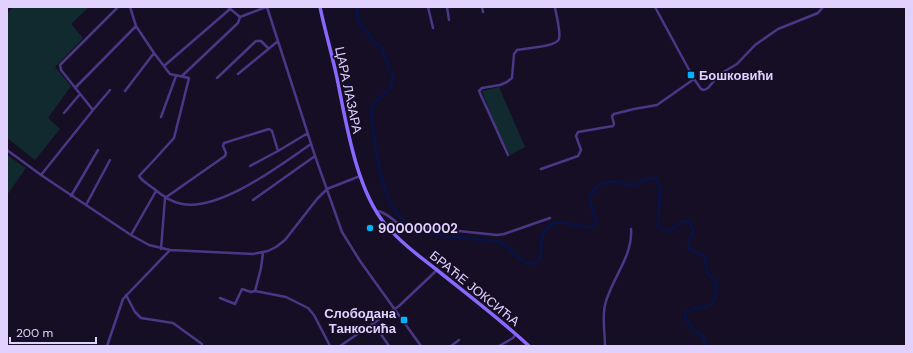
<svg xmlns="http://www.w3.org/2000/svg" width="913" height="353" viewBox="0 0 913 353" font-family="'DM Sans',sans-serif">
  <style>
    .green { fill: #112a2f }
    .lines { fill: none; stroke-linecap: round; stroke-linejoin: round }
    .canal { stroke: #081243; stroke-width: 3 }
    .minor { stroke: #4a3785; stroke-width: 2.5 }
    .secondary { stroke: #8a68ff; stroke-width: 3.5 }
    .poi-dot { fill: #00b1fc; stroke: #160e25; stroke-width: 1.5 }
    .labels { text-anchor: middle; stroke-width: 3.5; stroke-linejoin: round; paint-order: stroke }
    .poi-label { font-size: 13px; font-weight: bold; fill: #e0d1ff; stroke: #160e25; text-anchor: start }
    .street-label { font-size: 13px; fill: #e0d1ff; stroke: #160e25 }
  </style>
  <rect width="100%" height="100%" fill="#160e25"/>
  <!-- green -->
  <path class="green" d="M12 7H89L71 24 83 38 55 67 71 86 48 118 60 129 35 160 7 138V14L12 8Z
    M499 87 525 147 510 155 493 121 482 91Z
    M7 155 26 168 7 195Z"/>
  <g class="lines">
    <!-- canal -->
    <path class="canal" d="M357 7 358 21 372 39 381 47 393 78C393 95 375 93 371 111 376 146 378 212 415 228
      M419 230 441 236 497 241C511 246 516 262 533 264L540 259C542 251 540 239 544 232 556 210 585 234 594 225 601 217 585 206 592 194 597 183 609 180 620 182 624 183 628 185 632 185 642 185 647 174 657 180L660 189 658 224 660 228C670 237 676 224 685 220L689 222 693 230C693 235 689 238 688 243 687 252 700 252 705 257L707 273 715 281 716 287 715 297 713 303C704 311 696 305 689 310 677 319 699 332 703 337 704 340 705 343 706 346"/>
    <!-- minor -->
    <path class="minor" d="M130 7 136 26 154 53
      M228 7 240 17
      M267 7 315 156 342 232 360 261 421 346
      M428 7 433 28
      M447 7 449 20
      M482 7 483 12
      M655 7 694 79 701 89 704 90 708 88 720 74 737 64 755 45 778 29 818 13 823 7
      M240 17 266 7
      M164 66 230 9
      M238 74 278 41
      M182 76 238 23 240 17
      M217 78 256 41H261L268 48
      M75 88 136 26
      M125 91 154 53 170 74 189 78 174 138 155 159 139 176C142 181 148 184 153 188 161 195 171 202 182 204 221 211 280 165 311 144
      M93 110 110 90
      M64 113 80 94
      M161 117 176 76
      M7 150 41 175 131 235 149 245 170 250 253 254 268 251 276 247 285 240 317 199 327 189 360 176
      M508 155 479 91 482 88 500 85 507 82 512 78 514 54 517 50C525 48 557 47 559 39 561 31 556 15 555 7
      M250 166 278 151 308 133
      M541 169 578 156 581 150 576 136 578 132 613 126 614 124 612 116 614 114 634 109 657 105 694 79
      M41 175 93 110 61 70 60 65 118 7
      M71 196 98 150
      M253 200 315 156
      M86 205 110 160
      M376 211C388 210 407 236 415 231 417 230 418 228 420 227L497 235 504 234 550 218
      M131 235 156 191
      M161 249 165 198 225 156 226 153 223 146 224 143 269 129 272 131 278 151
      M255 291 261 268 263 253
      M126 295 135 312 141 318 173 323 202 344
      M220 298 235 304 242 289 251 292 255 291 286 297 308 308 314 315 330 346
      M374 324 389 346
      M107 346 123 299 169 251
      M340 346 399 306 437 270
      M451 346 459 340
      M499 346 513 338 516 334
      M605 346C605 333 602 318 605 305 611 279 633 257 631 229"/>
    <!-- secondary -->
    <path class="secondary" d="M320 7C325 31 332 54 337 78 346 122 356 189 385 224 400 242 419 256 437 270 468 295 500 319 529 346"/>
  </g>
  <!-- markers -->
  <g class="poi-dot">
    <rect x="687" y="71" width="8" height="8" rx="2"/>
    <circle cx="370" cy="228" r="4"/>
    <rect x="400" y="316" width="8" height="8" rx="2"/>
  </g>
  <g class="labels">
    <!-- poi labels -->
    <g class="poi-label">
      <text x="699" y="80">Бошковићи</text>
      <text x="378" y="233">900000002</text>
      <text x="396" y="318" text-anchor="end">Слободана<tspan x="396" dy="15">Танкосића</tspan></text>
    </g>
    <!-- street labels -->
    <g class="street-label">
      <text transform="translate(349 90) rotate(78)" y="5">ЦАРА ЛАЗАРА</text>
      <text transform="translate(475 288) rotate(39)" y="5">БРАЋЕ ЈОКСИЋА</text>
    </g>
  </g>
  <!-- border -->
  <rect width="913" height="353" fill="none" stroke="#e0d1ff" stroke-width="16"/>
  <!-- scale -->
  <path d="M10 337v6h86v-6" fill="none" stroke="#e0d1ff" stroke-width="2"/>
  <text x="16" y="337" font-size="12" fill="#e0d1ff" stroke="#160e25" stroke-width="3" paint-order="stroke">200 m</text>
</svg>
